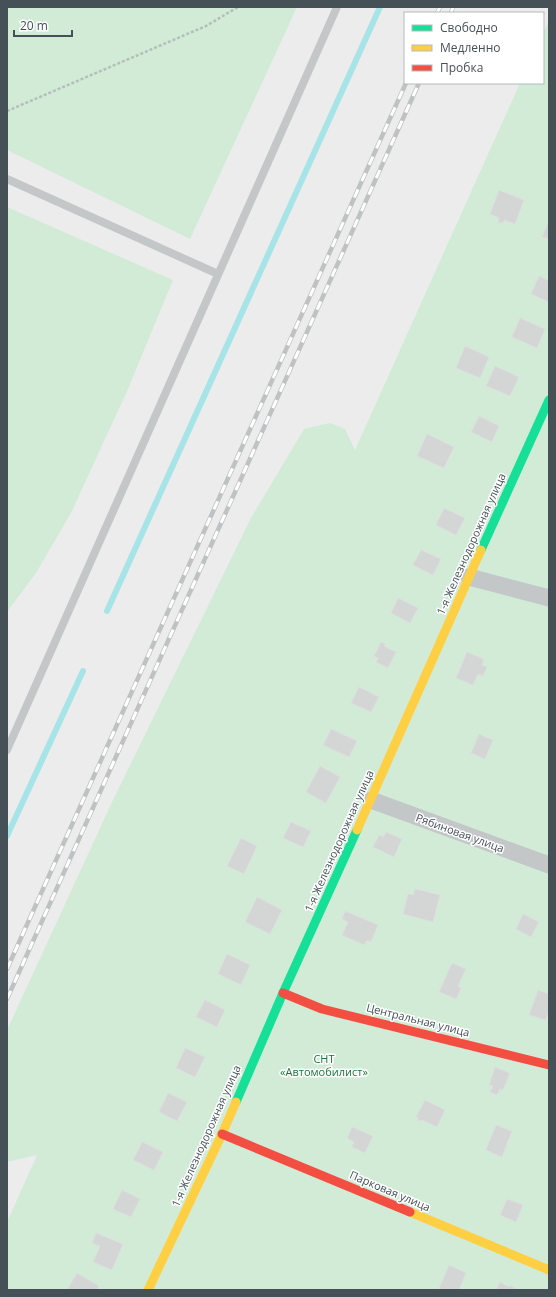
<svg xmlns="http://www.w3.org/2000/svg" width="556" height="1297" viewBox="0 0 556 1297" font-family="'Open Sans',sans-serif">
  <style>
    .green { fill: #d1ebd7 }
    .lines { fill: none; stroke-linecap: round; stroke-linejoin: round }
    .stream { stroke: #a7e4e8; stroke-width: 6 }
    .building { fill: #d4d5d5; stroke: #dededf }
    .path { stroke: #b4bfba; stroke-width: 2.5; stroke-dasharray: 3 2; stroke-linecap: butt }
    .lane { stroke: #c3c7c8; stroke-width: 8 }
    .street { stroke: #c3c7c8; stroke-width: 17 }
    .fast { stroke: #16e098; stroke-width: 9 }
    .slow { stroke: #ffcf43; stroke-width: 9 }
    .jam { stroke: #f24e42; stroke-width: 9 }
    .rail-casing { stroke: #bfc2c3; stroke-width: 4.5 }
    .rail { stroke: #fff; stroke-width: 3; stroke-dasharray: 9; stroke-linecap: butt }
    .labels { text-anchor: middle; stroke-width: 3; stroke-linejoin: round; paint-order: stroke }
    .street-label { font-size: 11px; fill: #455157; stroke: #fff }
    .park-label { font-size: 11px; fill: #1b733a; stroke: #fff }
  </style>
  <rect width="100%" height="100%" fill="#edecec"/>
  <!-- green -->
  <path class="green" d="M7 7H297L190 239 7 150Z
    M549 20V1290H9L7 1289V1222L37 1155 7 1162V1030L112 802 251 518 304 429 330 423 345 429 355 450 520 83H543V33Z
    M7 207 173 280 128 389 71 513 36 573 7 612Z"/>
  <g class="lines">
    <!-- stream -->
    <path class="stream" d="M107 611 380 7
      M7 836 83 671"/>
  </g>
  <!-- building -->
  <path class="building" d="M499 190 524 200 515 224 504 220 503 223H498L499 218 490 214Z
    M549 221V239L542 237Z
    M539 276 549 281V302L531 294Z
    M520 318 545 329 537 348 512 337Z
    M465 346 489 357 480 378 456 368Z
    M495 366 519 377 510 396 486 386Z
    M479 416 499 426 492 442 471 432Z
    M427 434 454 447 444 468 417 456Z
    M444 508 465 518 456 535 436 525Z
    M421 550 441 559 433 575 413 565Z
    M398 598 418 608 410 623 391 613Z
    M381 642 385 644 384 646 396 652 388 668 376 662 378 658 374 656Z
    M467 652 484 659 482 665 487 667 483 676 478 674 473 685 456 678Z
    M359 687 379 697 371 712 351 703Z
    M331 729 357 741 349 757 323 745Z
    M479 734 493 740 485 759 471 753Z
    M320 766 340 777 326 803 306 792Z
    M291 822 311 831 303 847 283 838Z
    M386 832 402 839 394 857 373 847 379 835 384 837Z
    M241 838 257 846 244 874 227 866Z
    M415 889 440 895 433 922 403 914 408 894 413 895Z
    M257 897 282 910 270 934 245 922Z
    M345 911 378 925 371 942 367 940 364 945 342 935 348 922 342 919Z
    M523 914 539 922 531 937 516 929Z
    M227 954 250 965 241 985 218 974Z
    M452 963 466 969 458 986 461 988 456 999 439 992Z
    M538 990 549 994V1010L546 1020 529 1015Z
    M205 1000 225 1010 217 1027 196 1017Z
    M185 1048 205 1057 195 1077 176 1068Z
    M495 1067 510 1073 503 1090 500 1089 497 1095 490 1092 493 1086 489 1085Z
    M168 1093 187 1102 177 1121 159 1112Z
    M425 1100 445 1110 437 1127 422 1120 421 1121 417 1120 419 1118 416 1117Z
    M496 1125 512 1131 502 1157 486 1150Z
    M352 1127 373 1136 365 1153 352 1147 354 1142 347 1138Z
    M142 1142 163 1152 154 1170 133 1160Z
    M122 1190 140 1199 131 1217 113 1209Z
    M507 1199 523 1205 516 1222 500 1215Z
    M96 1233 123 1244 112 1270 93 1262 100 1246 92 1243Z
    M449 1265 466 1273 459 1290H442L439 1288Z
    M77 1273 99 1286 97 1290H67Z
    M500 1282 509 1287V1285L517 1289 496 1290Z"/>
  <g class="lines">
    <!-- path -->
    <path class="path" d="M7 111 206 26 238 7"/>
    <!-- lane -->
    <path class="lane" d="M7 179 218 274
      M7 750 337 7"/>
    <!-- street -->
    <path class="street" d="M469 577 549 598
      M371 800 549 865"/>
    <!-- fast -->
    <path class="fast" d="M481 550 549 400
      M236 1102 283 993 357 830"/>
    <!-- slow -->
    <path class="slow" d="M357 830 481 550
      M410 1212 549 1270
      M148 1290 222 1134 236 1102"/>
    <!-- jam -->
    <path class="jam" d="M283 993 322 1009 549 1065
      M222 1134 410 1212"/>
    <!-- rail casing -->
    <g class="rail-casing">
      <path id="rail" d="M437 13 440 7
        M451 13 453 7
        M7 969 406 83
        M7 999 419 83"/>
    </g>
    <!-- rail -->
    <use href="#rail" class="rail"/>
  </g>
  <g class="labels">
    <!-- street labels -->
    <g class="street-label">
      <text transform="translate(471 544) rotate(-66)" y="4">1-я Железнодорожная улица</text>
      <text transform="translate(460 833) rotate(20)" y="4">Рябиновая улица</text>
      <text transform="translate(339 841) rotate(-66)" y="4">1-я Железнодорожная улица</text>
      <text transform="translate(418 1020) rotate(14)" y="4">Центральная улица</text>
      <text transform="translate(206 1136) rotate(-66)" y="4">1-я Железнодорожная улица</text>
      <text transform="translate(390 1191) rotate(23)" y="4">Парковая улица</text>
    </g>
    <!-- park labels -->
    <g class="park-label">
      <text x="324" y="1063">СНТ<tspan x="324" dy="13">«Автомобилист»</tspan></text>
    </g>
  </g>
  <!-- border -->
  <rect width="556" height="1297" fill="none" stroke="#455157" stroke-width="16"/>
  <!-- legend -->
  <rect x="404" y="12" width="140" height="72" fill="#ffffff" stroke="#b5b9bc"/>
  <rect x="412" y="25" width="20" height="6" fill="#16e098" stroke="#b5b9bc"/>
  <text x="440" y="32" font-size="12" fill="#455157">Свободно</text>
  <rect x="412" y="45" width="20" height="6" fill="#ffcf43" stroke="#b5b9bc"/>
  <text x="440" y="52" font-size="12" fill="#455157">Медленно</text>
  <rect x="412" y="65" width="20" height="6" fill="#f24e42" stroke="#b5b9bc"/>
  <text x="440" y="72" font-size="12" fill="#455157">Пробка</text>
  <!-- scale -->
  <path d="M14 30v6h58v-6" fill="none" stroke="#455157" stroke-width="2"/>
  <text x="20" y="30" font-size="12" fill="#455157" stroke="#ffffff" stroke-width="3" paint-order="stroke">20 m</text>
</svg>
